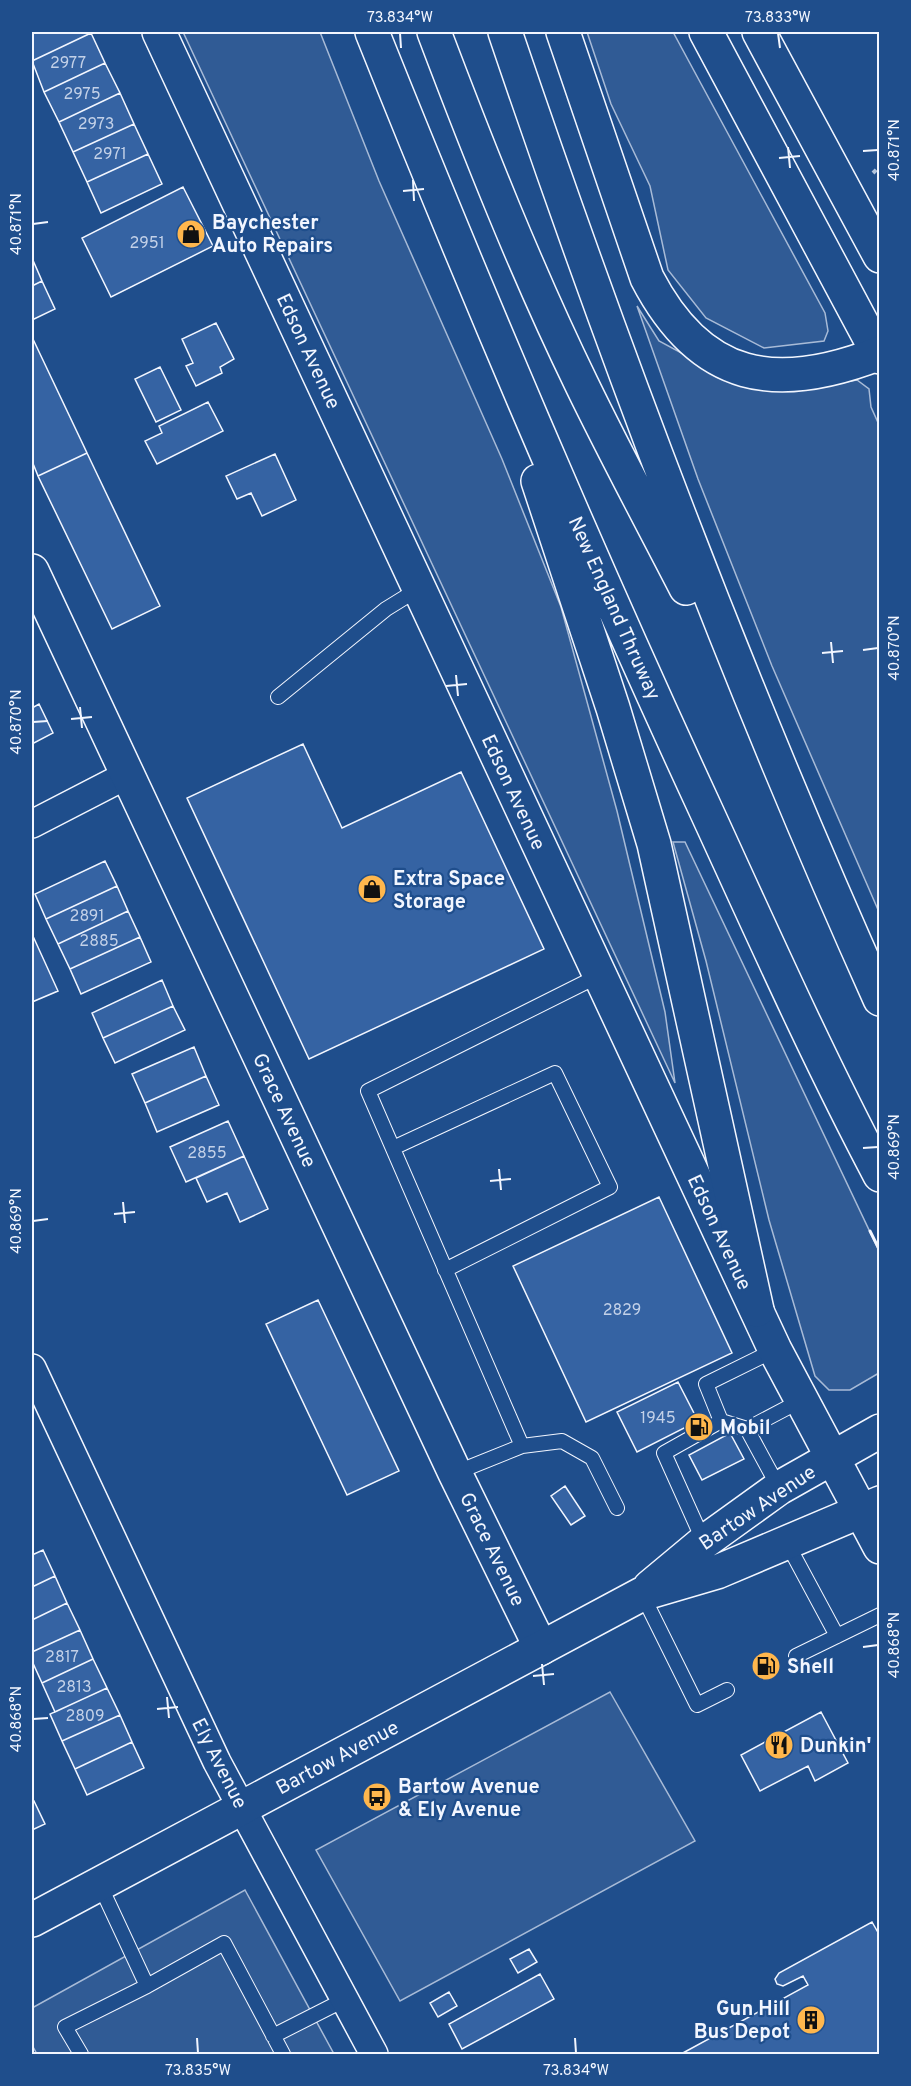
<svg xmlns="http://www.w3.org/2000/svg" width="911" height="2086" viewBox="0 0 911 2086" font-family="Overpass,sans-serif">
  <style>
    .built { fill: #305b95; stroke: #a8bbd7; stroke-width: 1.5 }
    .building { fill: #3563a3; stroke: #f2f6ff; stroke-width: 1.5 }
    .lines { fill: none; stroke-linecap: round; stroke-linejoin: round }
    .service-casing { stroke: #f2f6ff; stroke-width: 16 }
    .minor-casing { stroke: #f2f6ff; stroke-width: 30 }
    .tertiary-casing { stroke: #f2f6ff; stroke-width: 36 }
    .secondary-casing { stroke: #f2f6ff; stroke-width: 36 }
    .motorway-casing { stroke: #f2f6ff; stroke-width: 36 }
    .path { stroke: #b3c4dc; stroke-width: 4; stroke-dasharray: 4.5 3; stroke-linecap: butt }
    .service { stroke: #1f4e8c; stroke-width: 14 }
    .minor { stroke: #1f4e8c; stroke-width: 27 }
    .tertiary { stroke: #1f4e8c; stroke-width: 33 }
    .secondary { stroke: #1f4e8c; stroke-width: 33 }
    .motorway { stroke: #1f4e8c; stroke-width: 33 }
    .wall { stroke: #f2f6ff; stroke-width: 3 }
    .ticks { fill: none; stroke: #f2f6ff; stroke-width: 2 }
    .labels { text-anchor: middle; stroke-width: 4.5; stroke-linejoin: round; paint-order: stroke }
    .number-label { font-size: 16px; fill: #c3d1e8 }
    .poi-label { font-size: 20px; font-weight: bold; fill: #f2f6ff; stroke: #1f4e8c; text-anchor: start }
    .street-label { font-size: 20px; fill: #f2f6ff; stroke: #1f4e8c }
    .neatline { fill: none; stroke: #f2f6ff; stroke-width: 2 }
    .ticks-label { font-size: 15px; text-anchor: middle; fill: #f2f6ff }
  </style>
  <rect width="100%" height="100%" fill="#1f4e8c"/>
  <!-- built -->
  <path class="built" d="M183 32H320L379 181 502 459 561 607 617 811 665 1012 675 1083Z
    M587 32H673L825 313 828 331 824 341 764 348 706 318 668 270 650 186 611 104Z
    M637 306 659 341 739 384 791 391 857 380 869 389 871 407 880 427 879 912 772 666 698 479Z
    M673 842H685L879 1251V1373L850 1390H829L815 1376 769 1220 706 961Z
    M610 1692 695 1841 400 2001 316 1850Z
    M245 1890 334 2054H37L32 2045V2008Z"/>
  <!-- building -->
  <path class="building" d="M32 32H91V33L32 61Z
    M91 33 105 63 44 92 32 61Z
    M105 63 120 93 59 122 44 92Z
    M120 93 134 124 73 152 59 122Z
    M134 124 148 154 87 182 73 152Z
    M148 154 162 184 101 213 87 182Z
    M183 187 213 246 111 297 82 238Z
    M32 258 42 281 32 286Z
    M42 281 55 309 32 320V286Z
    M216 323 234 359 220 367 222 373 196 386 186 366 193 363 182 339Z
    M32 337 87 453 38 476 32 461Z
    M160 367 181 410 156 422 135 379Z
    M208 402 223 431 157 464 145 441 162 433 159 426Z
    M87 453 160 606 112 629 38 476Z
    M275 454 296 500 262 516 251 493 237 499 226 476Z
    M39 704 53 733 32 744V708Z
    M303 744 342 828 461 772 544 949 309 1059 187 798Z
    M105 861 117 886 46 919 35 894Z
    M117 886 128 911 58 944 46 919Z
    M128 911 140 937 70 969 58 944Z
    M32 934 58 991 32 1002Z
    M140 937 151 962 81 994 70 969Z
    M162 980 173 1006 103 1038 92 1013Z
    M173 1006 185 1030 115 1063 103 1038Z
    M194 1047 206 1076 145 1103 132 1074Z
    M206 1076 219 1105 157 1132 145 1103Z
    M228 1121 244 1156 186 1182 170 1147Z
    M244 1156 268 1209 240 1222 227 1193 207 1202 196 1178Z
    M659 1197 732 1353 586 1422 513 1266Z
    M318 1300 399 1471 347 1495 266 1324Z
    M678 1382 698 1421 637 1452 617 1412Z
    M730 1433 744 1459 702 1480 689 1455Z
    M565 1486 585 1516 571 1525 551 1496Z
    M43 1550 55 1576 32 1587V1555Z
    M55 1576 67 1603 32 1620V1587Z
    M67 1603 80 1630 32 1652V1620Z
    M80 1630 93 1659 42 1683 32 1661V1652Z
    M93 1659 107 1688 55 1712 42 1683Z
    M107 1688 120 1715 62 1741 50 1714Z
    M821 1712 848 1763 815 1781 808 1766 760 1791 741 1755Z
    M120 1715 132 1742 75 1769 62 1741Z
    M132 1742 144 1768 87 1795 75 1769Z
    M34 1801 45 1824 32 1830V1802Z
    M872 1922 880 1936V2054H681L808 1985 803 1976 783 1986 777 1984 775 1979 779 1973Z
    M529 1949 537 1962 518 1973 510 1959Z
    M540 1974 554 1999 462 2049 449 2024Z
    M449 1992 457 2006 438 2017 430 2003Z"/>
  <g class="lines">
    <!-- service casing -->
    <g class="service-casing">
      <path id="service" d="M278 697 386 609 420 588
        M393 1148 555 1073 610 1187 445 1270
        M721 1421 706 1384 775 1350
        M747 1429 800 1401
        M522 1446 562 1441 592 1458 617 1508
        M455 1473 522 1446 368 1091 600 975
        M704 1542 664 1453 721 1421 747 1429 779 1488
        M787 1543 837 1636
        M642 1594 697 1705 727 1690
        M796 1656 880 1615
        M99 1883 147 1986 224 1943 283 2054
        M273 2036 344 2000
        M81 2054 65 2027 147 1986"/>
    </g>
    <!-- minor casing -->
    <g class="minor-casing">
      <path id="minor" d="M32 824 127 775
        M32 1368 217 1762 374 2054"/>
    </g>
    <!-- tertiary casing -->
    <g class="tertiary-casing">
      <path id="tertiary" d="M32 571 455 1473 541 1648"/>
    </g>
    <!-- secondary casing -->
    <g class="secondary-casing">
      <path id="secondary" d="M159 32 775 1350 880 1547
        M706 32 880 357
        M759 32 880 256
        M650 1587 704 1542 779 1488 880 1431
        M32 1920 642 1594 717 1572 880 1503"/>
    </g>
    <!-- motorway casing -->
    <g class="motorway-casing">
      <path id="motorway" d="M372 32C476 292 586 551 704 806 761 930 816 1054 880 1175
        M434 32C479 151 526 270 582 385 615 453 651 520 686 588
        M505 32C616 360 738 683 880 999
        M563 32 647 278C701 382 776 394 880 353
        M538 481 613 708 654 844 757 1310"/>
    </g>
    <!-- path -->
    <path class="path" d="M873 173 880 166"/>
    <!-- service -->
    <use href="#service" class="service"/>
    <!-- minor -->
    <use href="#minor" class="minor"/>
    <!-- tertiary -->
    <use href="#tertiary" class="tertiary"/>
    <!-- secondary -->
    <use href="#secondary" class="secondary"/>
    <!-- motorway -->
    <use href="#motorway" class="motorway"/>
    <!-- wall -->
    <path class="wall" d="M870 1231 880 1251"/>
  </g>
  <!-- ticks -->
  <path class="ticks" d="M400 33 401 48M778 33 780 48M788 147 790 168M863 151 878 150M779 158 800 156M413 180 414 201M403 191 424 189M33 224 48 222M831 642 833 663M863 650 878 648M822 653 843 651M456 675 458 696M446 686 467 684M80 707 82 728M71 719 92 717M33 722 48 721M863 1148 878 1147M499 1169 501 1190M490 1181 511 1179M123 1202 125 1223M114 1214 135 1212M33 1221 48 1219M863 1647 878 1645M542 1664 544 1685M533 1676 554 1674M167 1697 169 1718M157 1709 178 1707M33 1719 48 1718M197 2038 198 2053M575 2038 576 2053"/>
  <!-- icons -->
  <defs>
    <g id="shop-disc" transform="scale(1.5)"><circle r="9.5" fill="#ffb74d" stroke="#1f4e8c"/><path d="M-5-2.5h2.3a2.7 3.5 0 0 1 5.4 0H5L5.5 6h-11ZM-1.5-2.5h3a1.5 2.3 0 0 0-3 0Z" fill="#111"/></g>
    <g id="fuel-disc" transform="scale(1.5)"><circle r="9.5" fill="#ffb74d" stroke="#1f4e8c"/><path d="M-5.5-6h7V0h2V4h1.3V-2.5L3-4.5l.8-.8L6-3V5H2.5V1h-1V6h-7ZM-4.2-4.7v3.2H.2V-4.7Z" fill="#111"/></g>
    <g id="restaurant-disc" transform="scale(1.5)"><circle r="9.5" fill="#ffb74d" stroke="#1f4e8c"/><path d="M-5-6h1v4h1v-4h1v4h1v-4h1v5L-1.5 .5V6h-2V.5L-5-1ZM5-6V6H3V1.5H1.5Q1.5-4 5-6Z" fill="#111"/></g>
    <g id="bus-disc" transform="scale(1.5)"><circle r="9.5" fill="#ffb74d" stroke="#1f4e8c"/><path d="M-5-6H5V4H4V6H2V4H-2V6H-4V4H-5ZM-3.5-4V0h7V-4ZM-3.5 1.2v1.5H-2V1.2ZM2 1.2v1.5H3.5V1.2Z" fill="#111"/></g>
    <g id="building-disc" transform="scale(1.5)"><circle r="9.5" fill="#ffb74d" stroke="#1f4e8c"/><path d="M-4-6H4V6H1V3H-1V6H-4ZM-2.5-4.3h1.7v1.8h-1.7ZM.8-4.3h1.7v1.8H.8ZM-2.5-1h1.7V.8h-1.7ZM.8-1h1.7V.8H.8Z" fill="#111"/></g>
  </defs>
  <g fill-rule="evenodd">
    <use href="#shop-disc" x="191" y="234"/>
    <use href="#shop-disc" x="372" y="889"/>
    <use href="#fuel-disc" x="699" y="1427"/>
    <use href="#fuel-disc" x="766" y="1666"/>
    <use href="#restaurant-disc" x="779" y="1745"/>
    <use href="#bus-disc" x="377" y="1797"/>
    <use href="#building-disc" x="811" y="2020"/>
  </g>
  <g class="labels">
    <!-- number labels -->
    <g class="number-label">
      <text x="68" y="68">2977</text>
      <text x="82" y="99">2975</text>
      <text x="96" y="129">2973</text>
      <text x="110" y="159">2971</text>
      <text x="147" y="248">2951</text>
      <text x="87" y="921">2891</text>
      <text x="99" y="946">2885</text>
      <text x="207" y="1158">2855</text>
      <text x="622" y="1315">2829</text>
      <text x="658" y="1423">1945</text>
      <text x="62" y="1662">2817</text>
      <text x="74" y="1692">2813</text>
      <text x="85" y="1721">2809</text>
    </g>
    <!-- poi labels -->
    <g class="poi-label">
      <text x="212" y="229">Baychester<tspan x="212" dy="23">Auto Repairs</tspan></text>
      <text x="393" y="885">Extra Space<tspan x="393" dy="23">Storage</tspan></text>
      <text x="720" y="1434">Mobil</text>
      <text x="787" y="1673">Shell</text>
      <text x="800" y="1752">Dunkin'</text>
      <text x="398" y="1793">Bartow Avenue<tspan x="398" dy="23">&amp; Ely Avenue</tspan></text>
      <text x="790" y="2015" text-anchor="end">Gun Hill<tspan x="790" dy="23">Bus Depot</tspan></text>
    </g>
    <!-- street labels -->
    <g class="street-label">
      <text transform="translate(309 351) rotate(65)" y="7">Edson Avenue</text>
      <text transform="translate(615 608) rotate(66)" y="7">New England Thruway</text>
      <text transform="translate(514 792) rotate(65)" y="7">Edson Avenue</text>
      <text transform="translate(285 1110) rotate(65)" y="7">Grace Avenue</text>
      <text transform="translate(720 1232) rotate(65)" y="7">Edson Avenue</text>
      <text transform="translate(757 1507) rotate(-34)" y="7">Bartow Avenue</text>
      <text transform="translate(493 1549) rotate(64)" y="7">Grace Avenue</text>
      <text transform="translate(337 1757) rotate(-28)" y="7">Bartow Avenue</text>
      <text transform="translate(220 1763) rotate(63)" y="7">Ely Avenue</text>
    </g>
  </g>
  <!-- border -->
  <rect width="911" height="2086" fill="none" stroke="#1f4e8c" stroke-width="66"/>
  <rect x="33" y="33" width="845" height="2020" class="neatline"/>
  <g class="ticks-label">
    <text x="400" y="22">73.834°W</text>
    <text x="778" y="22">73.833°W</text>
    <text transform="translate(894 150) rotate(-90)" y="5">40.871°N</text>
    <text transform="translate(16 224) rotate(-90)" y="5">40.871°N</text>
    <text transform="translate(894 648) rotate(-90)" y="5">40.870°N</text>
    <text transform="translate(16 722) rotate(-90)" y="5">40.870°N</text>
    <text transform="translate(894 1147) rotate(-90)" y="5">40.869°N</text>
    <text transform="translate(16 1221) rotate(-90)" y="5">40.869°N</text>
    <text transform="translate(894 1645) rotate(-90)" y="5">40.868°N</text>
    <text transform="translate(16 1719) rotate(-90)" y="5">40.868°N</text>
    <text x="198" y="2075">73.835°W</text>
    <text x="576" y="2075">73.834°W</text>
  </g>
</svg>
